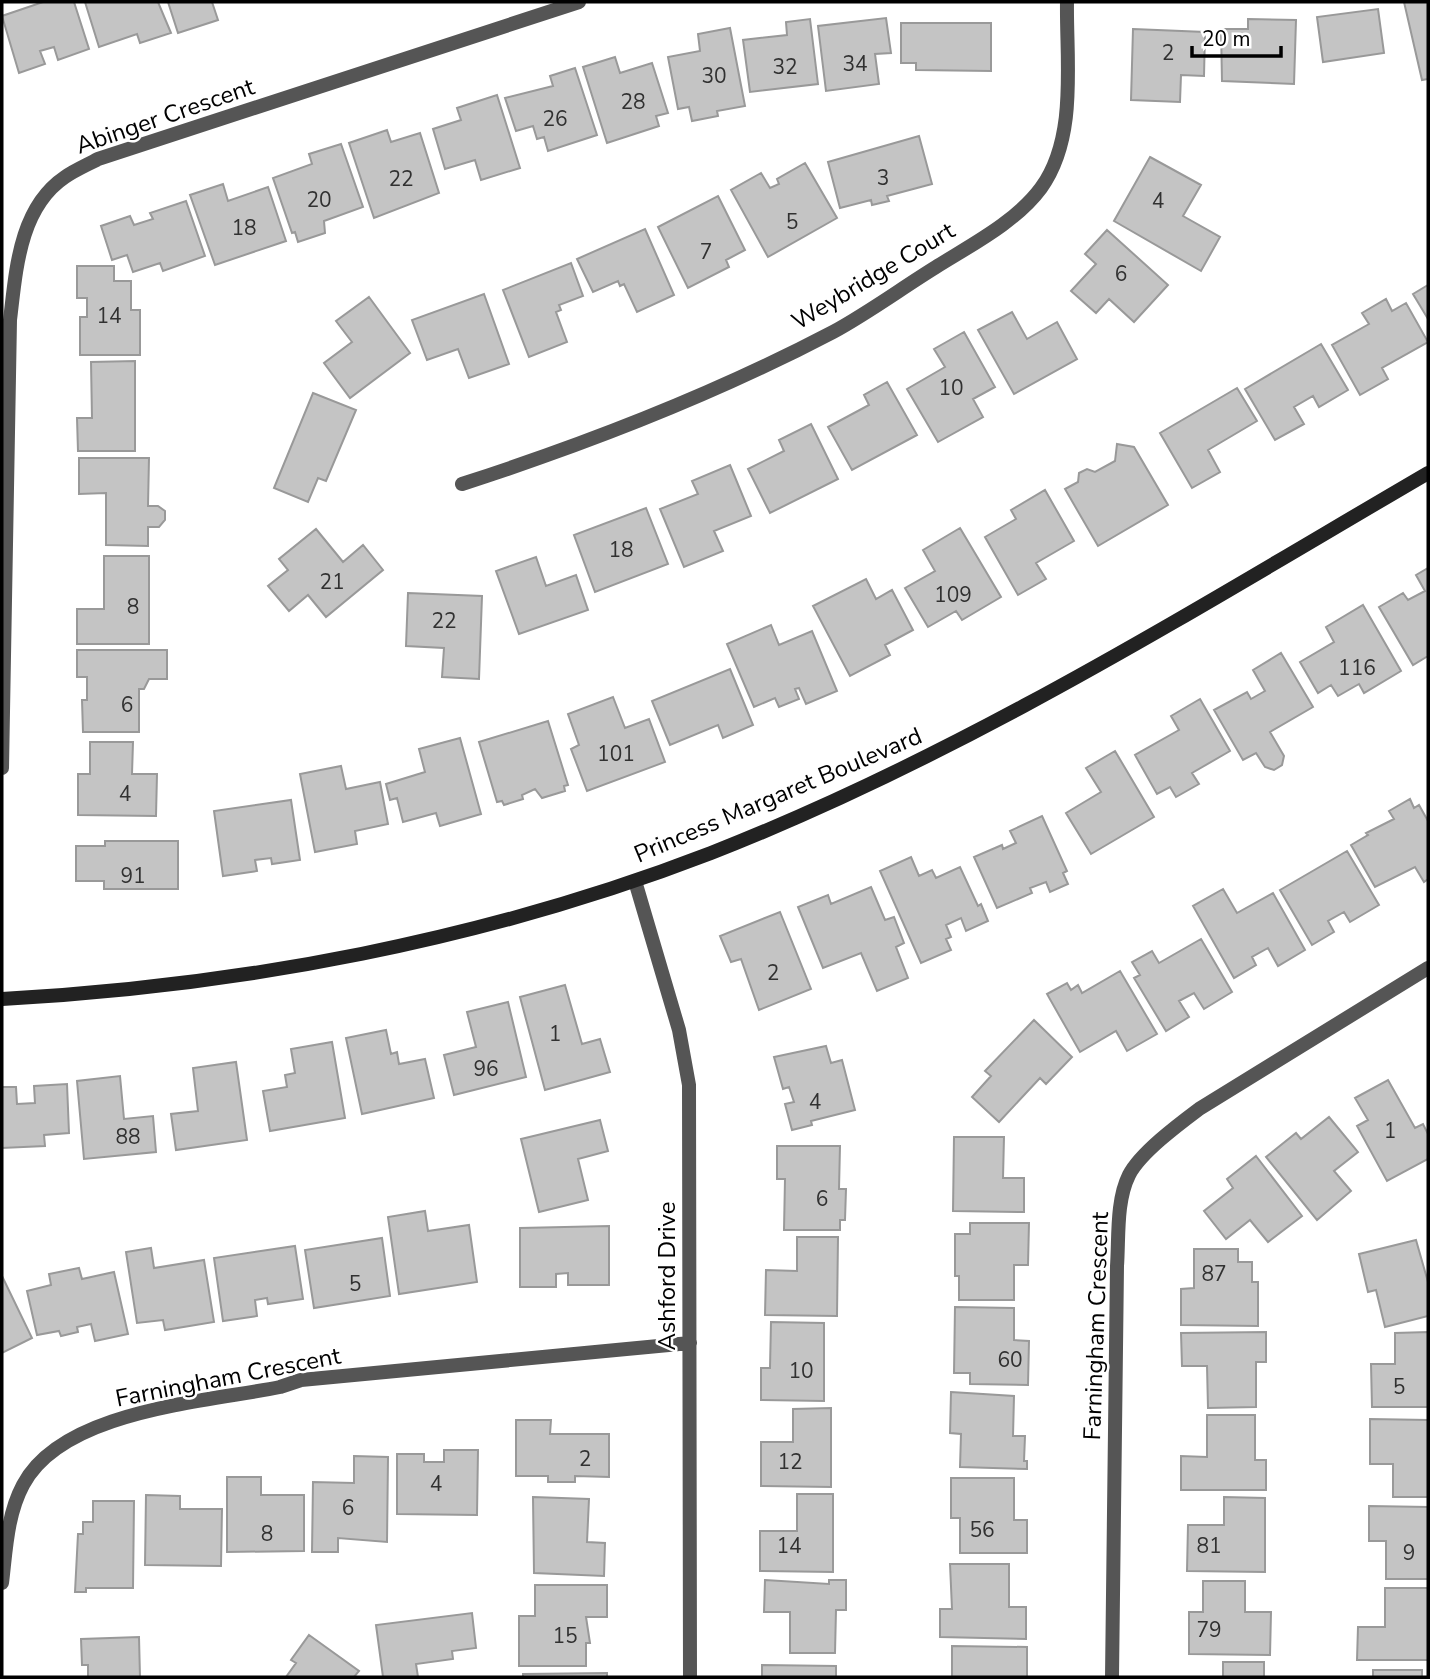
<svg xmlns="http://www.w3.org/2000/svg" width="1430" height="1679" viewBox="0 0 1430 1679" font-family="'Nunito Sans',sans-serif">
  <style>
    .building { fill: #c4c4c4; stroke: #999; stroke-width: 2 }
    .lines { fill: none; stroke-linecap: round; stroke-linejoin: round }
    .street { stroke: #555; stroke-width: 14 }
    .secondary { stroke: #222; stroke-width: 14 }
    .labels { text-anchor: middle; stroke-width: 5; stroke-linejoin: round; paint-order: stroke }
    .number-label { font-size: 21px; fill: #313131 }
    .street-label { font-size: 24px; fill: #000; stroke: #fff }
  </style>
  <rect width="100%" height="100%" fill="#fff"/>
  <!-- building -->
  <path class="building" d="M43 2H74L89 49 58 60 54 47 40 51 45 64 19 73 2 16Z
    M85 2H158L171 33 140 43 137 34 99 47Z
    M168 2H212L218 20 178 33Z
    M1404 2H1428V79L1422 80Z
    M1378 9 1384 53 1323 62 1317 17Z
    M886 18 891 53 875 54 879 84 826 91 818 26Z
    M810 19 818 84 750 92 743 40 787 35 786 22Z
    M1248 19 1296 20 1294 84 1222 81 1221 29H1248Z
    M901 23H991V71L916 70V63H901Z
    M730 28 745 106 717 111 718 116 692 121 689 107 678 109 668 57 700 51 698 34Z
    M1133 29 1205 32 1204 76 1181 75 1180 102 1131 100Z
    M615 57 620 73 652 63 668 113 656 116 659 126 607 143 583 67Z
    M575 68 597 135 548 151 544 137 537 139 533 126 516 131 505 98 553 86 550 76Z
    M497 95 520 168 481 180 475 160 445 169 433 129 461 120 457 108Z
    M387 130 391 142 420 133 439 193 374 218 349 143Z
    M919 136 932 184 887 196 889 201 872 205 871 200 840 208 828 162Z
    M341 144 363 207 324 221 325 233 298 242 295 232 292 233 273 178 312 164 309 154Z
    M1150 157 1201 185 1183 216 1220 237 1201 271 1114 221Z
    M805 163 837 218 768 257 731 190 761 173 770 188 779 184 777 179Z
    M223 184 228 201 268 187 286 241 215 265 190 195Z
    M718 196 745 250 726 260 729 267 688 288 658 227Z
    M186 201 205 256 163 271 160 263 133 272 127 255 112 260 101 226 130 216 134 225 153 219 150 213Z
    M645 229 674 295 637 312 624 284 620 286 618 281 593 292 577 259Z
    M1107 230 1168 285 1134 322 1109 299 1096 313 1071 291 1096 264 1085 254Z
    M571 263 583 296 559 305 561 310 556 312 567 342 529 357 503 290Z
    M77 266H114V281H131V310H140V355H80V317H87V298H77Z
    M1428 285V319L1413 294Z
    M484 294 509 364 469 378 458 349 427 360 412 320Z
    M369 297 410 353 350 398 324 363 352 342 336 321Z
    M1386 299 1392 311 1406 303 1428 342 1382 368 1388 379 1360 395 1332 345 1369 324 1362 313Z
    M1012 312 1027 339 1057 322 1077 359 1014 394 978 330Z
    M964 332 995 387 973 399 983 417 938 442 907 389 945 367 934 349Z
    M1321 344 1348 390 1319 407 1313 396 1294 407 1304 424 1275 440 1245 389Z
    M135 361V451H78L77 418H92L91 362Z
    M887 382 917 435 852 470 828 427 869 405 864 395Z
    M1237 388 1257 421 1208 450 1220 472 1192 488 1160 433Z
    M313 393 356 410 326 481 318 478 308 502 274 488Z
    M811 424 838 479 770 513 748 469 784 451 779 440Z
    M1117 444 1134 447 1168 505 1098 546 1065 489 1078 482 1079 473 1087 469 1095 472 1115 461Z
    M79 458H149L148 506H158L165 511V520L159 527H148V546L106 545V493L79 494Z
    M730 465 751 516 714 531 723 551 684 567 660 509 698 494 692 481Z
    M1045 490 1074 541 1036 563 1046 579 1018 595 985 537 1016 519 1011 510Z
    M646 508 668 564 595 592 574 535Z
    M960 528 1001 597 962 620 956 611 928 627 905 588 935 571 923 550Z
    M316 529 343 562 363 545 383 570 326 617 308 595 289 611 268 586 288 570 279 559Z
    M104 556H149V644H77V609H104Z
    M536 557 546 586 576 575 588 610 519 634 496 571Z
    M1428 568V656L1413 665 1379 607 1403 593 1408 600 1425 591 1416 575Z
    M866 579 876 599 892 590 913 630 885 645 890 655 850 676 813 606Z
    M408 593 482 596 479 679 442 677 444 648 406 646Z
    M1363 605 1401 671 1364 693 1359 684 1338 696 1331 685 1318 693 1300 662 1334 642 1326 627Z
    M771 625 779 645 812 631 837 691 806 704 799 688 795 689 799 699 779 707 775 698 754 707 727 644Z
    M77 650H167V679H149L144 689H139V732H83L82 700H87V677H77Z
    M1281 653 1313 707 1270 732 1284 756 1282 765 1274 770 1265 767 1256 753 1243 760 1214 710 1247 692 1251 699 1265 691 1253 670Z
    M730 669 753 725 723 738 718 725 670 745 652 701Z
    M613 697 625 728 649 719 665 762 587 791 571 749 579 745 568 714Z
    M1200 699 1230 751 1192 773 1199 784 1176 797 1170 787 1157 794 1135 755 1179 730 1171 716Z
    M548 721 568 785 564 786 565 791 542 798 535 789 522 795 523 799 504 805 502 801 497 802 479 742Z
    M460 738 481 814 440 826 436 813 403 822 397 798 390 800 386 784 425 772 419 749Z
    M90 742H133L132 774H157L156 816 78 815V774H90Z
    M1115 751 1154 817 1091 854 1066 813 1101 792 1086 768Z
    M341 766 346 789 380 782 388 824 355 831 357 844 315 852 300 774Z
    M1410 799 1414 808 1419 805 1428 821V879L1424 882 1415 867 1375 887 1351 845 1368 835 1366 833 1394 819 1389 811Z
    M291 800 300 860 272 864 271 858 255 860 257 871 223 876 214 811Z
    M1042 816 1067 871 1063 873 1068 884 1050 892 1046 882 1030 888 1032 893 997 908 974 857 1002 845 1003 849 1016 843 1010 831Z
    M105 841H178V889H104V881H76V846H105Z
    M1347 851 1379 905 1350 922 1344 912 1328 921 1334 932 1312 945 1280 890Z
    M911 857 919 876 932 870 936 878 960 867 978 906 981 904 988 921 966 931 961 918 946 925 951 937 946 939 951 950 921 963 880 871Z
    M871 887 885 920 894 917 904 943 896 947 908 978 877 991 861 953 823 968 798 907 828 895 831 904Z
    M1223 889 1237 913 1273 893 1305 950 1278 966 1268 948 1252 957 1256 965 1234 978 1193 906Z
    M780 912 811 989 759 1010 741 959 731 962 720 936Z
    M1201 939 1232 992 1204 1009 1194 993 1179 1001 1189 1017 1166 1031 1134 978 1140 975 1132 962 1152 951 1159 963Z
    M1120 971 1157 1034 1127 1051 1116 1031 1080 1052 1047 994 1067 983 1071 990 1078 985 1082 993Z
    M565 985 582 1044 600 1039 610 1072 545 1090 520 997Z
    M508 1002 526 1077 454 1095 444 1055 476 1047 467 1012Z
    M1034 1020 1072 1057 1046 1084 1040 1078 999 1122 972 1097 991 1076 985 1071Z
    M386 1030 391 1054 397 1052 399 1064 425 1059 434 1098 362 1114 346 1038Z
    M332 1042 345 1118 270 1131 263 1091 287 1087 285 1075 295 1073 291 1049Z
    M826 1046 831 1063 842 1060 855 1110 811 1121 812 1125 792 1130 785 1104 794 1102 789 1087 783 1089 774 1057Z
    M236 1062 247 1140 176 1150 171 1114 198 1111 193 1068Z
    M120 1076 124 1119 153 1116 156 1152 84 1159 77 1081Z
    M1388 1080 1415 1128 1423 1124 1428 1134V1159L1387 1181 1357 1126 1368 1120 1355 1098Z
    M67 1084 69 1133 44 1135 45 1146 2 1148V1087H16L17 1104 35 1103 34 1086Z
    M1329 1117 1358 1152 1334 1171 1351 1191 1317 1220 1266 1157 1296 1133 1301 1139Z
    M600 1120 608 1151 578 1159 588 1200 539 1212 521 1139Z
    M954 1137H1004L1003 1178H1024V1212L953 1211Z
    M777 1146H840L839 1189H846L845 1220H840V1230H784L785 1179H777Z
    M1256 1156 1302 1216 1268 1242 1250 1220 1226 1239 1204 1211 1233 1188 1227 1179Z
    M425 1211 428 1231 469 1225 477 1282 399 1294 388 1217Z
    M970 1223H1029L1028 1265H1014V1300H959V1276H955V1234H970Z
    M609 1226V1285H568V1273L556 1274V1287H520V1228Z
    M797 1237H838L837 1316 765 1315 766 1270 797 1271Z
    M382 1238 390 1296 314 1308 305 1250Z
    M1416 1240 1428 1282V1316L1385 1327 1376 1290 1368 1292 1359 1254Z
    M295 1246 303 1299 268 1304 267 1298 255 1300 257 1316 223 1321 214 1258Z
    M151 1248 154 1268 204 1260 214 1322 165 1330 163 1320 137 1323 126 1252Z
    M1194 1249H1238V1262H1252V1282H1258V1326L1181 1325V1289L1194 1288Z
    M79 1268 82 1279 114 1272 128 1334 95 1341 91 1324 77 1327 78 1332 61 1336 59 1331 37 1335 27 1291 51 1285 49 1274Z
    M2 1276 32 1338 2 1353Z
    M955 1307 1014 1308V1340L1029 1341 1028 1385 970 1384V1373H954Z
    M771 1322 824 1323V1401L761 1400V1368H770Z
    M1266 1332V1362H1256V1407L1208 1408 1207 1366H1182L1181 1333Z
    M1428 1332V1407H1372L1371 1364H1395V1333Z
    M951 1392 1014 1396 1013 1436H1025L1024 1461H1027V1469L960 1467 961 1434 950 1433Z
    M831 1408V1487L761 1486V1442H793V1409Z
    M1207 1415H1255V1460H1266V1490H1181V1456L1207 1457Z
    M1370 1419 1428 1420V1497H1393V1464H1370Z
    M516 1420H551L550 1434H609V1477L575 1476V1482H548V1476H516Z
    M444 1450H478L477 1515 397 1514V1454H424V1462H444Z
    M354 1456 388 1457 387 1542 338 1538V1552H312L313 1482 354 1483Z
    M227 1477H261V1495H304V1551L227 1552Z
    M951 1478H1014V1520H1027V1553H960V1518H951Z
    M797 1494H833V1572L760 1571V1531H797Z
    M146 1495 180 1496V1509H222L221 1566 145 1565Z
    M533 1497 589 1499 587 1542 605 1543 604 1576 534 1573Z
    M1224 1497 1265 1498V1572L1187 1571 1188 1525H1224Z
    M93 1501H134L133 1588H86V1592H75L78 1534H83V1522H93Z
    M1369 1506 1428 1507V1579H1386V1541H1369Z
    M950 1564H1009V1607H1026V1639L940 1637V1609H952Z
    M765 1580 829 1584V1580H846V1610H836L835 1653H790V1612H764Z
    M1203 1581H1245V1612H1271L1270 1655 1189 1654V1612H1203Z
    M535 1585H607V1617H586L590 1643H586V1666H519V1616H535Z
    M1385 1588H1428V1660H1357L1358 1627H1385Z
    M472 1613 476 1648 452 1651 453 1659 416 1664 418 1677H383L376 1625Z
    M309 1635 359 1671 354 1677H286L296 1663 291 1660Z
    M139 1637 140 1677H88V1665H82L81 1639Z
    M952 1646 1027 1647V1677H952Z
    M1223 1662H1264V1677H1223Z
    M762 1665 836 1666V1677H762Z
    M1373 1670H1422V1677H1373Z
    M607 1673V1677H523V1674Z"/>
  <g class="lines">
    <!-- street -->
    <path class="street" d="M462 484C589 443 715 394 833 332 868 313 902 288 936 267 971 245 1016 222 1041 188 1078 137 1066 60 1067 2
      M2 768 10 320C16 271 19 208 65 177 75 170 87 165 98 159L579 2
      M635 881 679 1030 689 1085 690 1677
      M2 1583C6 1550 7 1515 23 1485 62 1410 206 1402 280 1387L301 1380 690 1343
      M1112 1677 1117 1266C1119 1238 1116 1201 1129 1175 1140 1153 1179 1124 1199 1109L1428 968"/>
    <!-- secondary -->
    <path class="secondary" d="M2 999C242 986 486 940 711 853 964 754 1195 609 1428 473"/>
  </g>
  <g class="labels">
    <!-- number labels -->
    <g class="number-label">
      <text x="1168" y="60">2</text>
      <text x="855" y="71">34</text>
      <text x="785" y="74">32</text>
      <text x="714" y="83">30</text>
      <text x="633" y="109">28</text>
      <text x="555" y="126">26</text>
      <text x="883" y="185">3</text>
      <text x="401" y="186">22</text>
      <text x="319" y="207">20</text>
      <text x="1158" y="208">4</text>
      <text x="792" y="229">5</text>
      <text x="244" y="235">18</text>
      <text x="706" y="259">7</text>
      <text x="1121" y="281">6</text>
      <text x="109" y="323">14</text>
      <text x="951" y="395">10</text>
      <text x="621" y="557">18</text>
      <text x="332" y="589">21</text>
      <text x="953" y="602">109</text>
      <text x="133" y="614">8</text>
      <text x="444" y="628">22</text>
      <text x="1357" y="675">116</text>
      <text x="127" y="712">6</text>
      <text x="616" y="761">101</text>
      <text x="125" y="801">4</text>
      <text x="133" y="883">91</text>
      <text x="773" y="980">2</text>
      <text x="555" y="1041">1</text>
      <text x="486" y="1076">96</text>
      <text x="815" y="1109">4</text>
      <text x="1390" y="1138">1</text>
      <text x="128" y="1144">88</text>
      <text x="822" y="1206">6</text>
      <text x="1214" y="1281">87</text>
      <text x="355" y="1291">5</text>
      <text x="1010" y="1367">60</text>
      <text x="801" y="1378">10</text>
      <text x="1399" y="1394">5</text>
      <text x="585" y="1466">2</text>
      <text x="790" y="1469">12</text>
      <text x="436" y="1491">4</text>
      <text x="348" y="1515">6</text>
      <text x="982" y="1537">56</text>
      <text x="267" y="1541">8</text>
      <text x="789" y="1553">14</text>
      <text x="1209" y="1553">81</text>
      <text x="1409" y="1560">9</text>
      <text x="1209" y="1637">79</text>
      <text x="565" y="1643">15</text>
    </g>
    <!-- street labels -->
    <g class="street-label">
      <text transform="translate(165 116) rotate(-19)" y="8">Abinger Crescent</text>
      <text transform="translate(873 276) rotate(-31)" y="8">Weybridge Court</text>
      <text transform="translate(778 795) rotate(-23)" y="8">Princess Margaret Boulevard</text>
      <text transform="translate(667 1276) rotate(-90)" y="8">Ashford Drive</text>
      <text transform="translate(1096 1326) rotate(-88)" y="8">Farningham Crescent</text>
      <text transform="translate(228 1377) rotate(-11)" y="8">Farningham Crescent</text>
    </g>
  </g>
  <!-- border -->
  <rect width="1430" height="1679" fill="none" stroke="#000000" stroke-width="7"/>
  <!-- scale -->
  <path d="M1192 46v10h89v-10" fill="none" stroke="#000000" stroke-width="3.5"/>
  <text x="1202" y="46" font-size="21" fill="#000000" stroke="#ffffff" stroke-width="5" paint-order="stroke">20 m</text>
</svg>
